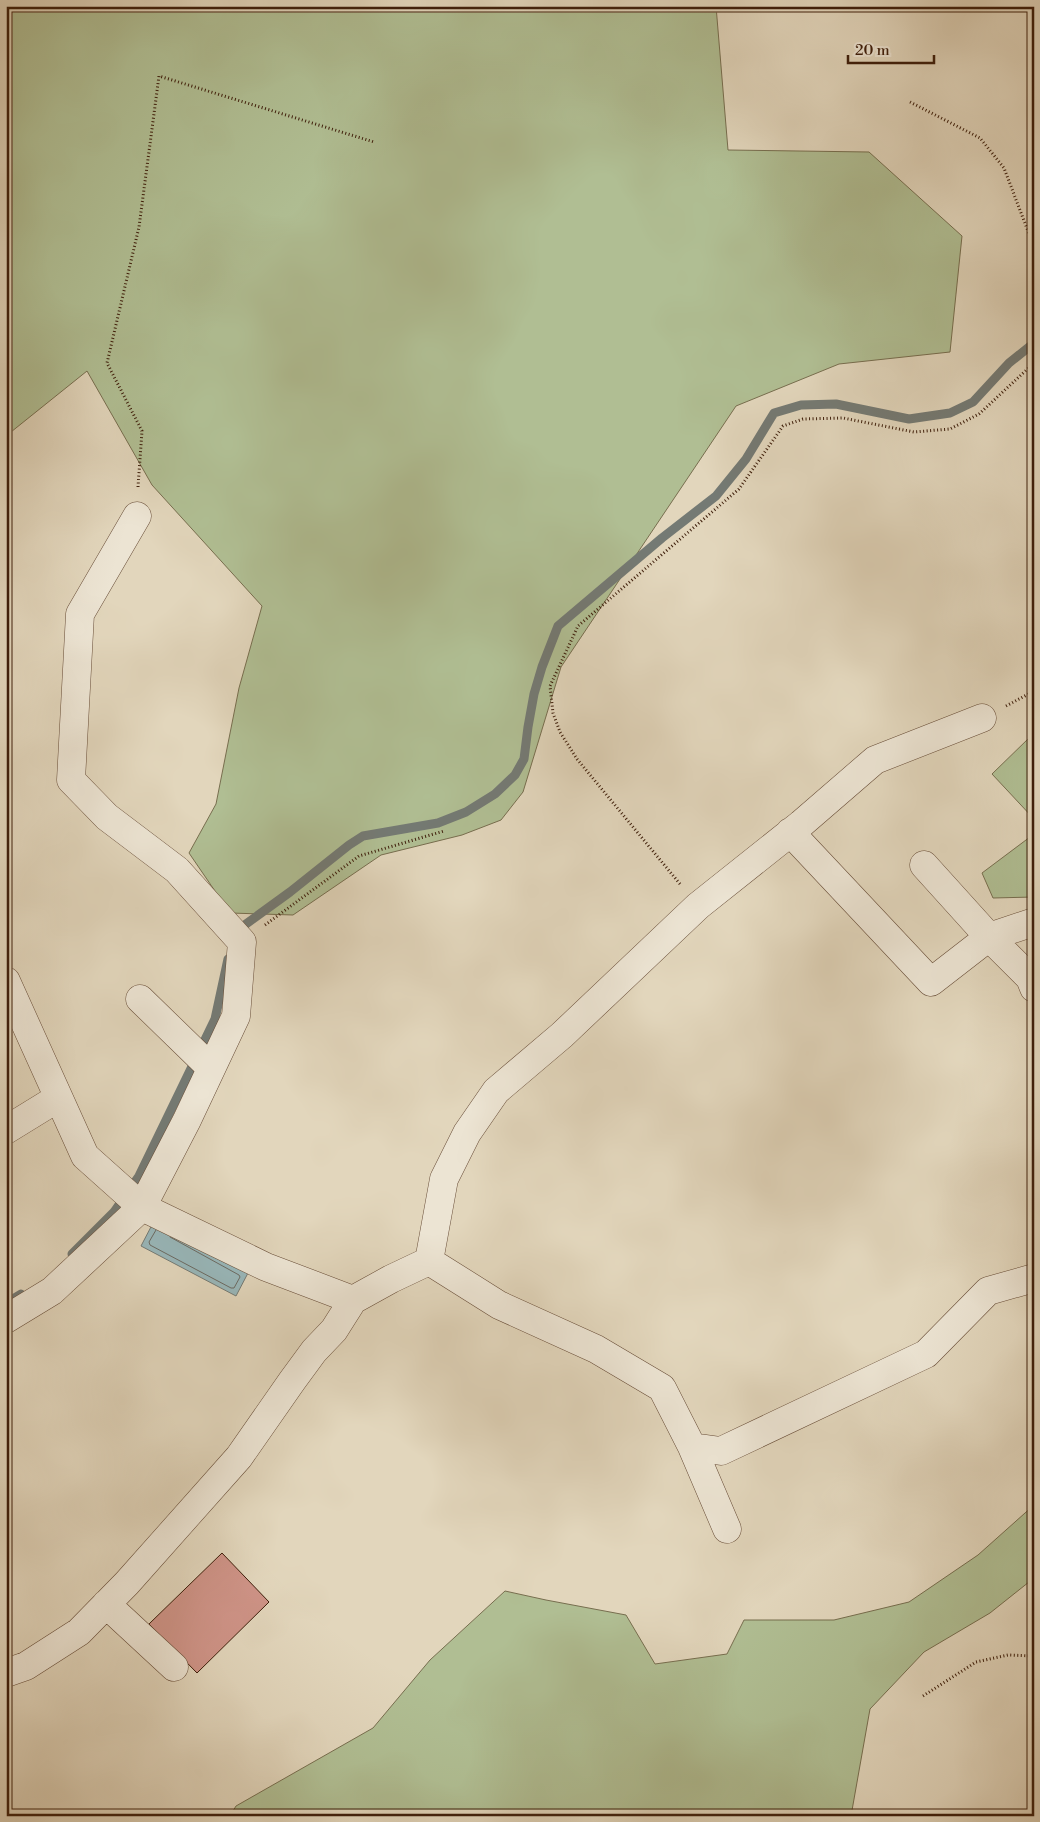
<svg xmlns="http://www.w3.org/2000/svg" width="1040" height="1822" viewBox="0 0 1040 1822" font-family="'Libre Bodoni',serif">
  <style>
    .green { fill: #b0be93; stroke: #776e4f }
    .water { fill: #98b7ba; stroke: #747a74 }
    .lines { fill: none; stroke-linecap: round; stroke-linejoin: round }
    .shore { stroke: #6b6a62; stroke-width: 1 }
    .stream { stroke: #747a74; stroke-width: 9 }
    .building { fill: #cf9488; stroke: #3e1e0b }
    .minor-casing { stroke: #674c37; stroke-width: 29 }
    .path { stroke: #3e1e0b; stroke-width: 3; stroke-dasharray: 1 2.5; stroke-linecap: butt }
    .minor { stroke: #ece4d3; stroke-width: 28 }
  </style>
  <rect width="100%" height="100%" fill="#e2d6bc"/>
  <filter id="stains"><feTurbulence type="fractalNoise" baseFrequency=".004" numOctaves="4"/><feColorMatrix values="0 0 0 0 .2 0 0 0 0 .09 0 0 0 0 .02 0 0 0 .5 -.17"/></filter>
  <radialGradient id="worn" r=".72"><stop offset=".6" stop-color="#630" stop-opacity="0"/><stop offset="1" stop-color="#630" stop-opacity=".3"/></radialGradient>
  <!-- green -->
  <path class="green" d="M6 6H716L728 150 869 152 962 236 950 352 839 364 736 406 561 667 523 792 501 820 462 835 381 855 293 915 230 913 189 853 216 804 239 688 262 606 152 485 87 371 6 436Z
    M1034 735V819L992 774 1029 738Z
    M1034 834V897L993 898 982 873Z
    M1034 1505V1578L990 1613 924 1652 870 1709 851 1816H230L236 1806 373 1728 430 1660 505 1591 546 1600 626 1615 655 1664 727 1654 744 1620H834L909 1602 978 1555Z"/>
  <!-- water -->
  <path class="water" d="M153 1223 248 1273 236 1296 141 1246Z"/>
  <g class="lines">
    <!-- shore -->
    <path class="shore" d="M156 1230 149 1242 150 1245 231 1288H234L240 1277 239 1275 170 1237"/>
    <!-- stream -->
    <path class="stream" d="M235 932 290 892 349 845 363 836 438 823 466 812 495 794 515 775 524 759 528 727 534 694 542 667 558 626 662 538 716 496 746 459 774 413 801 405 836 404 909 419 950 413 973 402 1009 363 1034 343
      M72 1254 114 1212 139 1176 215 1019 228 959
      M6 1303 21 1294"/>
  </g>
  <!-- building -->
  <path class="building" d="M222 1553 269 1602 197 1673 149 1624Z"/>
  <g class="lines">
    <!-- minor casing -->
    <g class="minor-casing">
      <path id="minor" d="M790 832 931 982 989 937 924 865
        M1034 922 989 937 1030 978 1034 988
        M6 981 85 1156 142 1207 187 1120 236 1016 242 942 177 870 107 817 71 780 80 614 137 516
        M140 999 211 1068
        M6 1130 58 1098
        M429 1261 444 1179 467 1133 496 1091 562 1035 698 906 801 824 875 760 982 718
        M429 1261 499 1305 596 1349 662 1388 692 1447 721 1451 926 1354 988 1291 1034 1278
        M6 1319 52 1291 142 1207 266 1267 353 1300
        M692 1447 727 1529
        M106 1604 174 1667
        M6 1673 26 1666 79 1632 127 1583 239 1457 292 1381 314 1351 334 1330 353 1300 391 1279 429 1261"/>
    </g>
    <!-- path -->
    <path class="path" d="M910 102 980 138 1004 168 1034 247
      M138 487 142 431 107 363 139 227 159 76 374 142
      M1006 706 1034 691
      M680 884 577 759 560 732 553 713 550 686 578 626 739 489 783 426 803 419 843 418 914 432 950 429 979 414 1034 363
      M265 925 359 856 444 831
      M923 1696 976 1662 1008 1655 1034 1656"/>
    <!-- minor -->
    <use href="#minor" class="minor"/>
  </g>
  <!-- margin -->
  <rect width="1040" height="1822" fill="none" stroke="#e2d6bc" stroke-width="25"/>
  <rect x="8" y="8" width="1025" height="1807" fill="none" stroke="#3e1e0b" stroke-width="2.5"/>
  <rect x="12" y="12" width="1015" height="1797" fill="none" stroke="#3e1e0b"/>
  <!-- scale -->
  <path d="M848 55v8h86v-8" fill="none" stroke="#3e1e0b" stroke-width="2.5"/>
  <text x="855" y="55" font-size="15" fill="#3e1e0b" stroke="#ece4d3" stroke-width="4" paint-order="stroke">20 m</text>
  <rect width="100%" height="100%" filter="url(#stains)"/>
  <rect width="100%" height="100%" fill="url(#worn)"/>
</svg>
